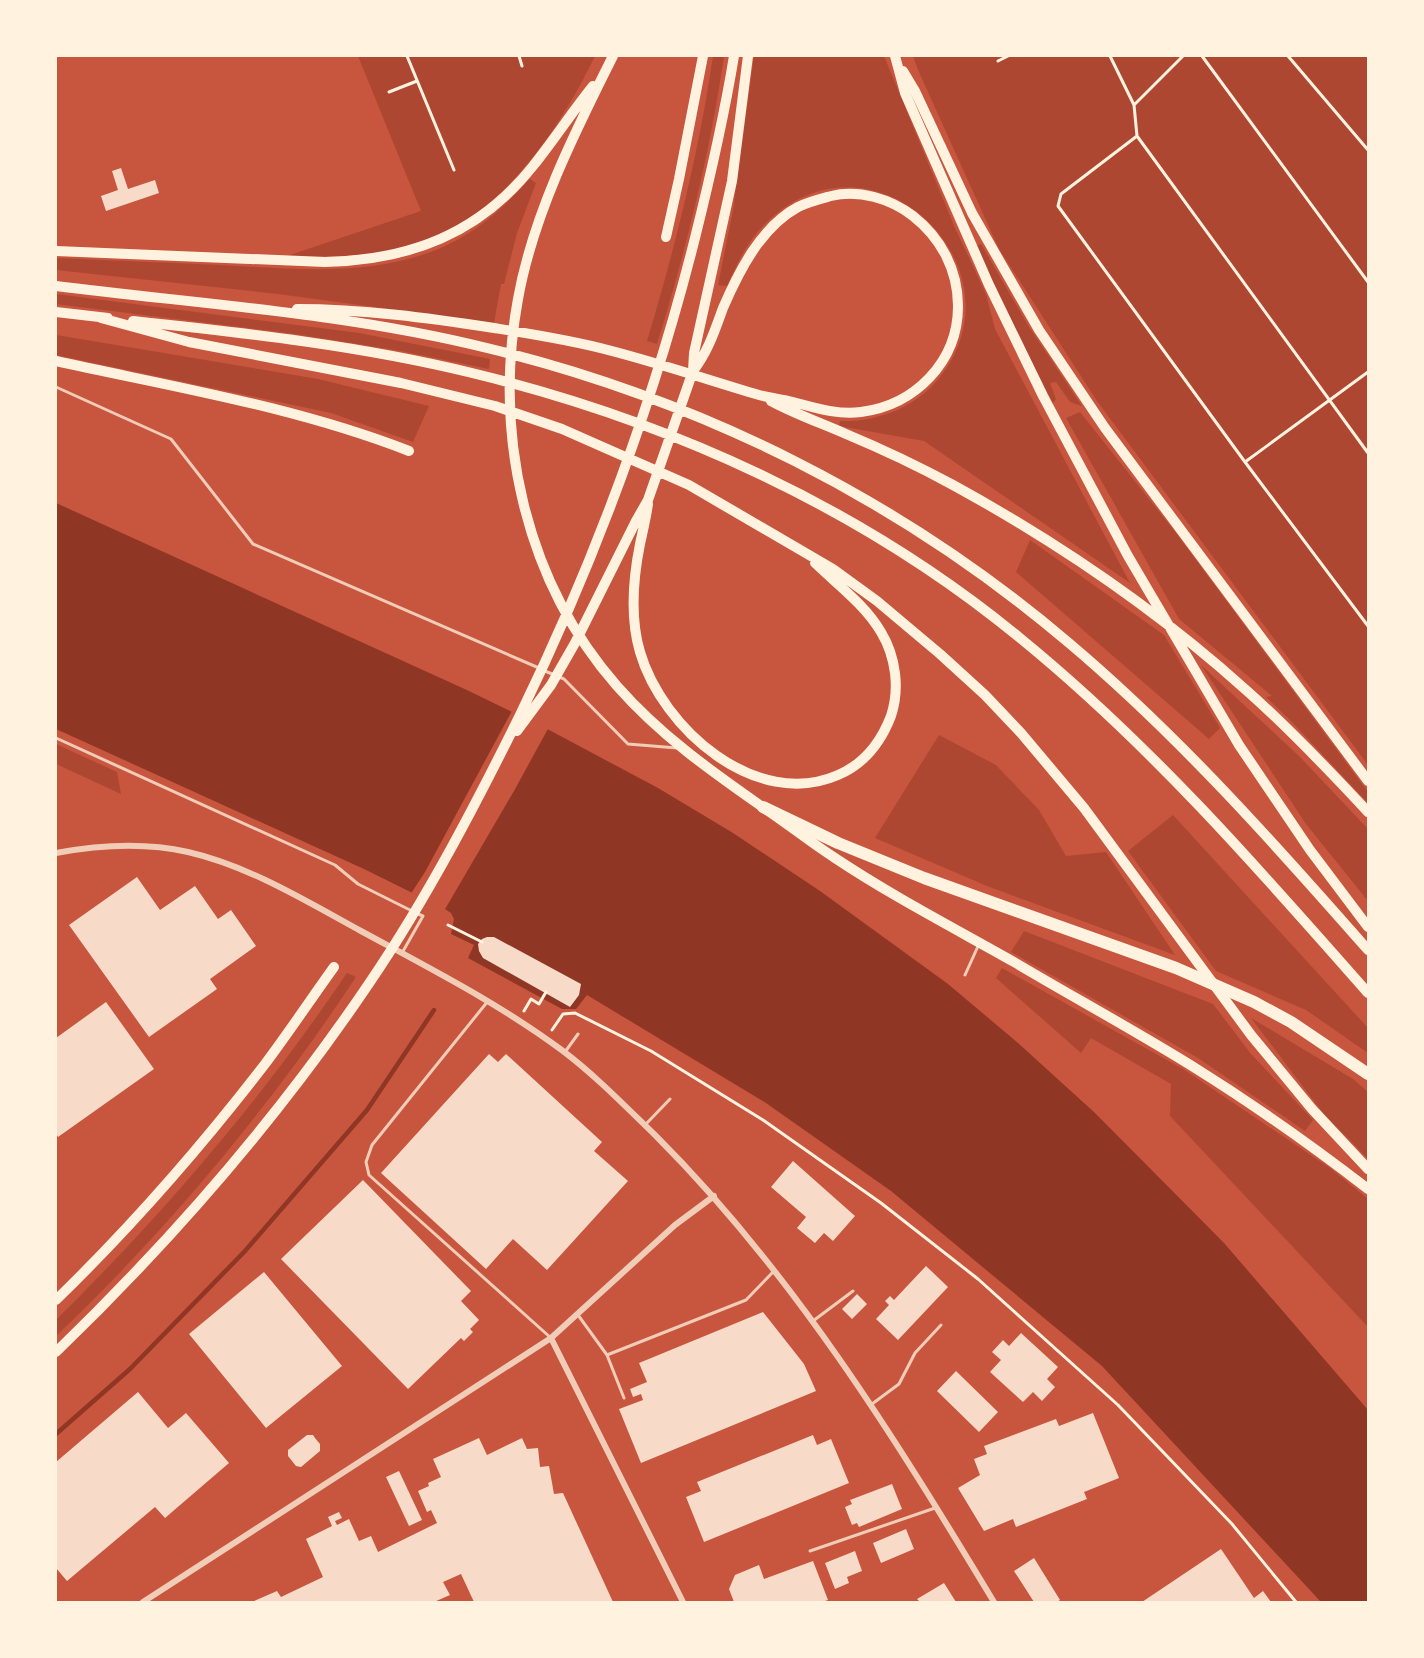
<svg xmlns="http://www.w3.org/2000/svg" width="1424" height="1658" viewBox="0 0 1424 1658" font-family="'IBM Plex Sans',sans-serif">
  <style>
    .green { fill: #ae4732 }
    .water { fill: #8f3625 }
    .pier { fill: #c8553d }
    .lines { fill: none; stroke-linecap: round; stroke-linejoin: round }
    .stream { stroke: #8f3625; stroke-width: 4.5 }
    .building { fill: #f7dbc8 }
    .path { stroke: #fff3e0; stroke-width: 3 }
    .service { stroke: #f1ccb7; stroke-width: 3 }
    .minor { stroke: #f1ccb7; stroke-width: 6 }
    .trunk { stroke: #fff3e0; stroke-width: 10 }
    .motorway { stroke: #fff3e0; stroke-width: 12 }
  </style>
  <rect width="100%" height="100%" fill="#c8553d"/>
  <!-- green -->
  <path class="green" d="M358 56H595C554 140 491 232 392 251 358 257 322 257 287 256L421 211Z
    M713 56H724C710 153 686 250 657 344L647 341C675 248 699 152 713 56Z
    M754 56H884L955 228 986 294 995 329 1130 583 924 441 839 426 840 421C876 422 911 409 935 383 1033 272 874 115 765 224 747 241 737 264 727 286L718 285 733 210Z
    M913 56H1368V765L1097 401 999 249 918 70Z
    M530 179 536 183 517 233 504 284H501L494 323 278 294 56 270V258C110 260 165 263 220 265 298 269 385 279 457 240 486 224 508 203 530 179Z
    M981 244 1029 327 1082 406 1070 402 1056 382 1050 383 1056 399 1053 403 1017 334 976 246Z
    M56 294 359 333 490 359 489 369 401 351 295 334 56 304Z
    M56 335 318 379 429 406 413 442 331 413 56 355Z
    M1080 412 1176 533 1368 792V803L1291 721 1266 697 1272 696 1179 619 1066 418Z
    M1030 540 1164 635 1220 728 1209 739 1016 572Z
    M1201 665 1300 757 1368 829V901L1306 824Z
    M939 735 996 765 1039 810 1066 856 1106 852 1175 955 987 886 875 838Z
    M56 744 117 772 121 794 56 764Z
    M1173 815 1368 1028V1053L1306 1010 1216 971 1128 851Z
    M1024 931 1213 1004 1251 1054 1313 1120 1305 1131 1198 1058 1011 952Z
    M1002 968 1183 1069 1330 1168 1368 1199V1327L1170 1116 1171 1084 1091 1038 1081 1053 996 978Z
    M347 973 356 977C273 1103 166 1232 56 1336V1320C163 1214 262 1099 347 973Z
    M1251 1018 1353 1079 1368 1092V1159L1323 1113Z"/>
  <!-- water -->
  <path class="water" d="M56 503 469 691 551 731 658 788 733 833 820 891 948 984 1018 1043 1095 1113 1224 1243 1368 1410V1602H1321L1102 1366 891 1191 766 1103 587 995 576 1009H562L468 958 474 945 451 934 454 919 451 913 445 909 364 869 56 729Z"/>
  <!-- pier -->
  <path class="pier" d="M513 709 549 727 514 791 444 911 410 895 425 872Z"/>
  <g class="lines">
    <!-- stream -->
    <path class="stream" d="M56 1434 130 1369 245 1251 367 1110 434 1010"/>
  </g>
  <!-- building -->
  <path class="building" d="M121 168 128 189 155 180 159 193 106 211 101 196 118 190 112 171Z
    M137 877 160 910 195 886 218 919 231 910 256 946 210 979 217 989 149 1037 69 925Z
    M487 937H494L581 984 579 995 570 1007 483 958 479 951 478 944 482 939Z
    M106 1002 154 1069 58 1137 56 1133V1038Z
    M489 1054 498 1062 506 1054 602 1142 594 1151 628 1181 547 1270 513 1239 486 1269 381 1173Z
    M793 1161 855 1216 833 1241 824 1233 815 1243 797 1228 806 1217 771 1187Z
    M363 1180 471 1291 461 1301 479 1320 470 1329 473 1332 464 1341 461 1338 408 1389 281 1259Z
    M926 1266 948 1287 898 1340 876 1319 889 1305 885 1301 890 1296 894 1300Z
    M264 1272 342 1366 266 1428 189 1334Z
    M857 1294 867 1304 852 1319 842 1309Z
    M763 1312 804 1364 816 1391 641 1463 619 1409 643 1400 641 1394 633 1397 630 1389 647 1382 639 1363Z
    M1021 1333 1058 1367 1047 1379 1055 1387 1042 1401 1033 1392 1023 1402 990 1372 1001 1360 992 1352 1003 1340 1009 1346Z
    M956 1371 998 1412 979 1432 937 1391Z
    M138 1392 168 1428 186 1413 229 1463 165 1518 155 1507 67 1581 56 1568V1462Z
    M1093 1413 1119 1478 1084 1492 1087 1499 1016 1527 1013 1519 984 1531 958 1488 980 1475 974 1459 987 1454 984 1446 1056 1419 1059 1426Z
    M307 1435H313L315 1438 320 1444V1451L301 1467 296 1466 288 1456V1450Z
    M813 1435 817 1445 831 1439 849 1483 704 1542 686 1497 701 1491 697 1482Z
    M479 1438 487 1455 522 1438 527 1449 538 1448 540 1467 549 1466 554 1494 563 1493 613 1602H474L461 1574 443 1582 450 1595 434 1602H252L277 1591 281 1597 323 1577 306 1539 332 1526 328 1517 339 1512 342 1518 335 1521 337 1525 349 1519 359 1541 371 1536 378 1552 437 1523 431 1510 427 1512 418 1491 429 1486 428 1483 441 1477 433 1459Z
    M399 1471 422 1520 409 1526 386 1477Z
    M892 1484 902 1509 859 1527 857 1523 852 1525 845 1507 852 1504 850 1500Z
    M906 1529 914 1549 881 1563 873 1543Z
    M1221 1549 1254 1598 1263 1591 1271 1602H1142Z
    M855 1551 862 1571 847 1577 849 1583 835 1589 825 1563Z
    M1034 1558 1060 1600 1057 1602H1034L1014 1571Z
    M813 1561 828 1600 822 1602H734L729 1589 735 1575 759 1565 764 1579Z
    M944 1583 956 1602H920L917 1599Z"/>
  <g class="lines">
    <!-- path -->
    <path class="path" d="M407 56 454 170
      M519 56 522 66
      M1110 56 1134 105
      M1183 56 1134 105 1137 136 1061 194 1058 206 1245 462 1368 626
      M1202 56 1368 282
      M1288 56 1368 150
      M998 61 1008 56
      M389 92 417 81
      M1137 136 1368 453
      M1245 462 1368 372
      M448 925 482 942
      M524 1011 531 999 539 1004 546 992
      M552 1030 563 1014 575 1013 651 1051 763 1120 881 1203 978 1279 1118 1405 1232 1524 1296 1602"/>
    <!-- service -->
    <path class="service" d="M56 387 171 439 253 544 539 668
      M545 671 564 679 628 744 677 748
      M56 738 335 865 358 884 412 911
      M402 953 423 916 418 914
      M965 975 979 944
      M488 1001 372 1145 366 1162 369 1175 551 1338
      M565 1052 578 1034
      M646 1124 670 1099
      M578 1315 607 1355 746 1300 774 1271
      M813 1321 853 1291
      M607 1355 624 1398
      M872 1404 899 1384 915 1353 941 1325
      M810 1551 935 1508"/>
    <!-- minor -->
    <path class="minor" d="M56 853C99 845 144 842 188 852 249 866 306 901 361 931 429 968 500 1004 563 1051 596 1076 626 1107 656 1136 793 1273 895 1438 994 1602
      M551 1338 683 1602
      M143 1602 551 1338 675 1225 714 1196"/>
    <!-- trunk -->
    <path class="trunk" d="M613 56C575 132 533 215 518 299 493 435 525 581 617 686 660 735 711 771 764 808 788 824 810 842 835 858 892 896 954 928 1014 962 1073 997 1134 1030 1192 1066 1253 1104 1311 1145 1368 1189
      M895 56 905 93 989 285 1043 396 1128 556 1239 745 1310 850 1368 927
      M903 71 915 91 972 213 1039 330 1105 428 1368 781
      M666 237 679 179 703 56
      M56 251 325 262C410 260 479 234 533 166 554 140 572 112 593 86
      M56 286C199 304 346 313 487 348 701 400 901 500 1069 643 1178 735 1274 843 1368 950
      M297 309C363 309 429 318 494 328 532 334 571 340 608 350 659 363 708 380 759 395 770 398 781 399 793 402 816 408 837 415 861 412 915 405 958 362 958 306 958 270 941 238 913 216 891 199 859 189 831 196 820 199 808 202 798 207 761 227 739 271 723 308 715 330 708 352 693 371
      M56 312 108 318
      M101 318 189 342 401 383 495 406 562 429 689 485 833 569 877 601 940 654 985 695 1021 733 1084 808 1251 1035 1312 1109 1368 1169
      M133 321C246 333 362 346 472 373 670 421 862 508 1020 638 1149 743 1259 869 1368 993
      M56 361C174 387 296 407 409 451
      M771 401C795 414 821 423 846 434 882 449 918 466 953 485 1057 542 1157 610 1246 690 1289 728 1329 770 1368 812
      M648 504C646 518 643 530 640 544 633 579 630 618 640 652 662 728 756 811 838 775 864 764 881 742 891 716 900 689 896 657 881 632 865 605 838 585 815 563
      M517 731 551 685 575 643 636 521 648 500 693 371 694 353 732 181 748 56
      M56 1300C131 1227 201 1147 265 1064 289 1032 311 999 334 967
      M56 1352C172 1240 279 1117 370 982 427 898 475 806 520 715 595 561 653 405 695 238 710 178 724 117 734 56"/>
    <!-- motorway -->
    <path class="motorway" d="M763 807 838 843 924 878 1176 968 1254 1002 1291 1022 1368 1074"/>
  </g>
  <!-- border -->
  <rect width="1424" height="1658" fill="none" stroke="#fff3e0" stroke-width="114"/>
</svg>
